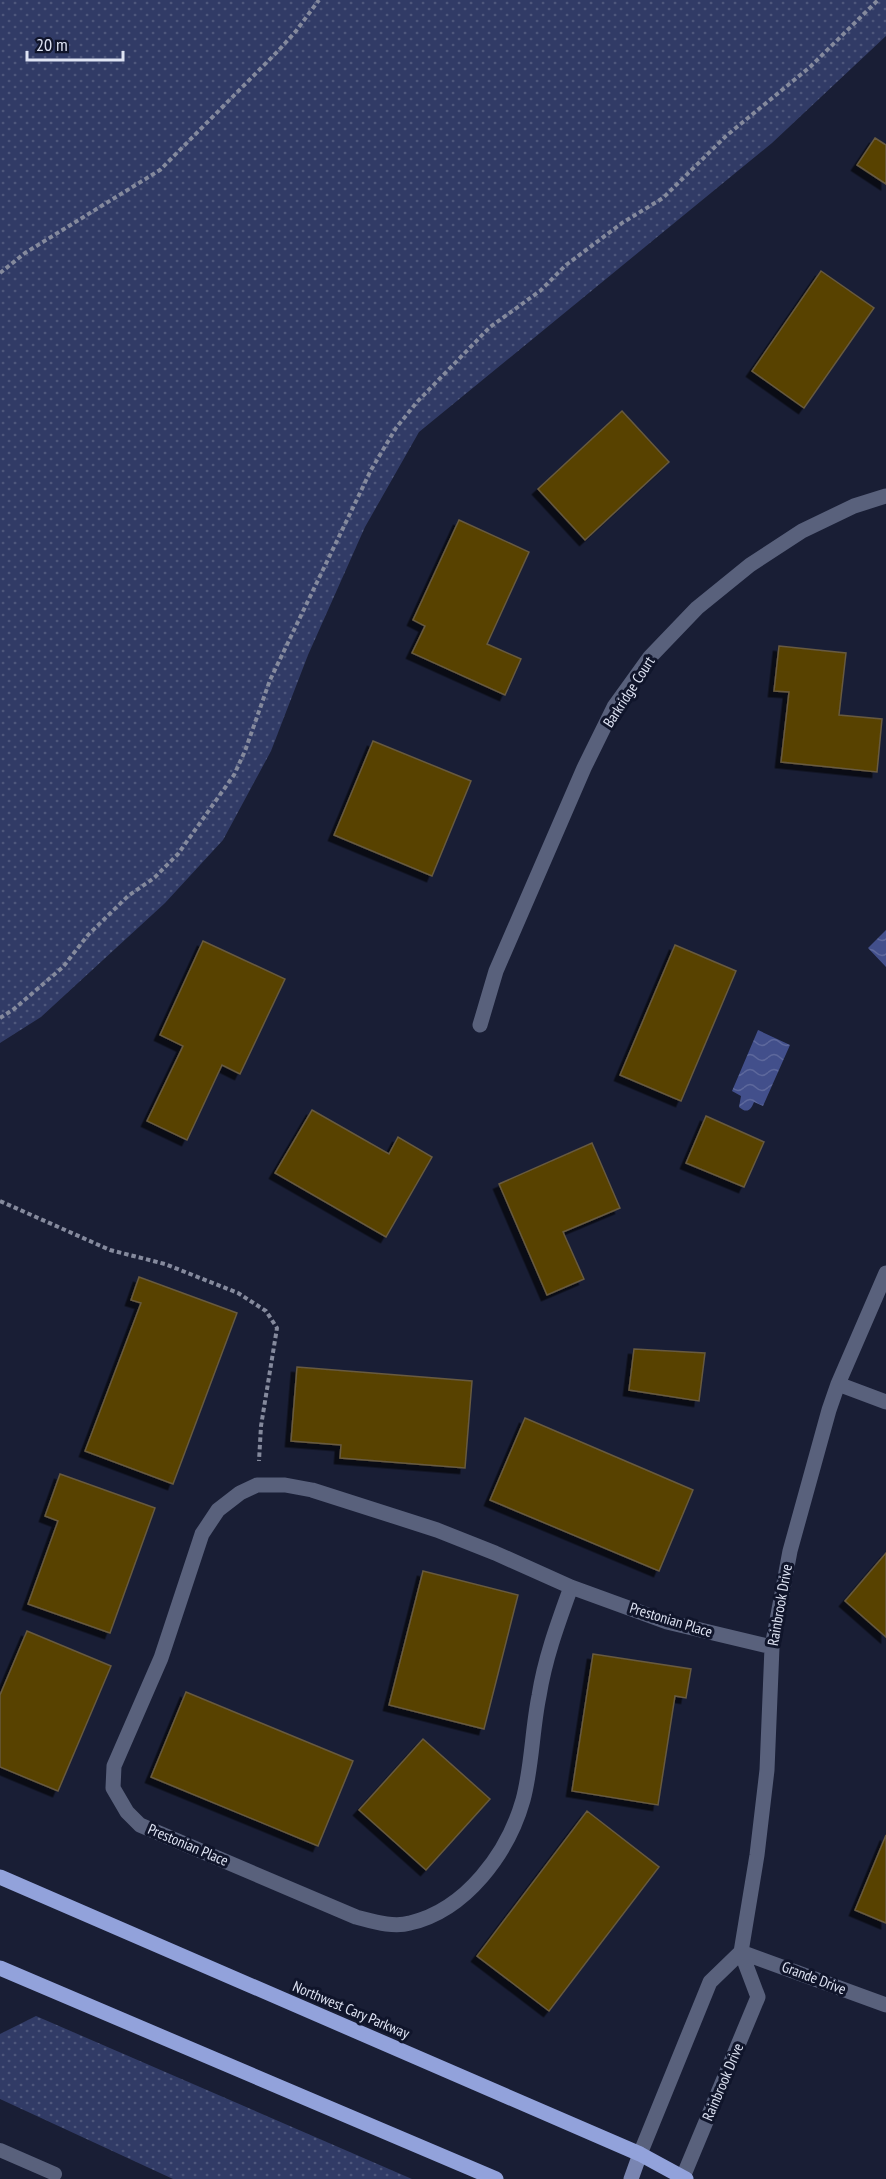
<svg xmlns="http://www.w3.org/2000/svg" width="886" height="2179" viewBox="0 0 886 2179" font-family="'PT Sans Narrow',sans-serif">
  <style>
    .grass { fill: url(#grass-dots) }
    .water { fill: url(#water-waves) }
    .building { fill: #584200; stroke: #675a3f; stroke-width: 1.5; filter: url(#shadow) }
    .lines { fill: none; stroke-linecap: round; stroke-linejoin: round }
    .path { stroke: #858a9d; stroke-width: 4; stroke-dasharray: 4.5 3; stroke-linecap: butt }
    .lane { stroke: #59617c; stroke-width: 14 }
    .street { stroke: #59617c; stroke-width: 15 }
    .secondary { stroke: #7985b1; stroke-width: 15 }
    .primary { stroke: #92a2db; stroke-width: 15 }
    .labels { text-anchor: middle; stroke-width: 6; stroke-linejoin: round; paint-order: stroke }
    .street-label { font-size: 15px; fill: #dee3f3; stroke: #10152b }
  </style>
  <defs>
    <pattern id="grass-dots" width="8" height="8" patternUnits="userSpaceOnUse" patternTransform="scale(1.5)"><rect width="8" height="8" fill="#313b66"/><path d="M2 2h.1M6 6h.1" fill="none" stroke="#4e577c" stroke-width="1.8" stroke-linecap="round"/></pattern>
    <pattern id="water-waves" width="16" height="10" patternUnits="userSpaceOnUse" patternTransform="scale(1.5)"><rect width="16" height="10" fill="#424f8b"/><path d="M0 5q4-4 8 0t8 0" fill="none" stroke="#5d689c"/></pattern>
    <filter id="shadow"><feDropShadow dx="-5.5" dy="5.5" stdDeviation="0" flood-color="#0009"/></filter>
  </defs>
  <rect width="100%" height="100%" fill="#191e35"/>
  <!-- grass -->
  <path class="grass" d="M0 0H886V36L772 143 419 432 365 527 308 655 271 751 223 840 165 903 41 1017 0 1043Z
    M36 2016 412 2179H173L0 2099V2034Z"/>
  <!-- water -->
  <path class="water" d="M886 930V967L868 948Z
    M758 1030 790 1045 763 1106 754 1102C751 1110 747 1114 739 1107L741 1096 732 1091Z"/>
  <!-- building -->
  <path class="building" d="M875 138 886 145V184L857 165Z
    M821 271 874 308 804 408 752 371Z
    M622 411 669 462 585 540 538 489Z
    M459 520 529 552 487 644 521 659 505 695 412 653 425 626 413 620Z
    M779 646 846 653 839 715 882 719 877 772 781 762 789 692 774 691Z
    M373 741 471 781 432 876 334 835Z
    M203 941 285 979 240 1074 222 1065 187 1140 147 1121 183 1046 160 1035Z
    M675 945 736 971 681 1101 620 1075Z
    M312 1110 389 1154 398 1137 432 1157 386 1237 275 1173Z
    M706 1116 764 1142 744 1187 686 1163Z
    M592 1143 620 1208 563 1232 584 1279 547 1295 499 1184Z
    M139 1277 237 1313 173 1484 85 1451 141 1303 131 1300Z
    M634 1349 705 1353 699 1401 629 1390Z
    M297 1367 472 1381 465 1468 340 1458 341 1445 291 1441Z
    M525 1418 693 1490 659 1571 490 1500Z
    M60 1474 155 1508 110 1633 28 1604 58 1521 45 1516Z
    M886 1553V1637L845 1601Z
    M423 1571 518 1595 484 1729 389 1705Z
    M27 1631 111 1666 58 1791 0 1767V1695Z
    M593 1654 691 1669 686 1698 675 1696 658 1805 572 1791Z
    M186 1692 353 1761 318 1846 151 1777Z
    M423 1739 490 1799 426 1870 359 1810Z
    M587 1811 659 1867 549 2011 477 1956Z
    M886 1835V1923L855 1910Z"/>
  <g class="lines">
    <!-- path -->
    <path class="path" d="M0 273 25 253 160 170 279 50 296 31 319 0
      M0 1018 14 1009 63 967 88 935 128 896 154 878 178 854 234 775 245 751 270 680 371 470 396 428 417 402 490 327 540 291 566 265 622 223 663 198 726 136 810 67 878 0
      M0 1201 110 1250 165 1264 238 1293 266 1311 277 1328 261 1426 259 1461"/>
    <!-- lane -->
    <path class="lane" d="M0 2150 55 2174"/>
    <!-- street -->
    <path class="street" d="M480 1025 496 971 584 768 614 707 650 657 697 608 750 565 802 531 854 506 886 496
      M838 1384 886 1402
      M257 1485H285L312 1490 437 1530 495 1553 571 1587C558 1623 545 1658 539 1696 532 1730 532 1767 523 1800 508 1853 466 1910 410 1923 393 1928 372 1921 356 1917L140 1825 127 1812 113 1788 114 1766 161 1658 202 1534 218 1510 240 1493Z
      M571 1587 667 1622 772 1647
      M741 1952 886 2005
      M640 2154 710 1982 741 1952
      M683 2177 758 1997 741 1952 757 1855 767 1770 772 1647 790 1551 829 1410 838 1384 886 1273"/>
    <!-- secondary -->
    <path class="secondary" d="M631 2179 640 2154"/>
    <!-- primary -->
    <path class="primary" d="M0 1877 640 2154 686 2179
      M0 1968 496 2179"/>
  </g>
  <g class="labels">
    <!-- street labels -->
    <g class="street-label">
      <text transform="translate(629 692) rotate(-57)" y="5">Barkridge Court</text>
      <text transform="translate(780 1605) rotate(-80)" y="5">Rainbrook Drive</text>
      <text transform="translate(671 1620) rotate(17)" y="5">Prestonian Place</text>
      <text transform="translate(188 1845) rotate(23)" y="5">Prestonian Place</text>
      <text transform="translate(814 1978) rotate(21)" y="5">Grande Drive</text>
      <text transform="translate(351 2010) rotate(23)" y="5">Northwest Cary Parkway</text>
      <text transform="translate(723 2082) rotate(-67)" y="5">Rainbrook Drive</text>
    </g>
  </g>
  <!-- scale -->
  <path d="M27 51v9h96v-9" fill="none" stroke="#dee3f3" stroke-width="3"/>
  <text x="36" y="51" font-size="18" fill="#dee3f3" stroke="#10152b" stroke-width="4.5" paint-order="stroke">20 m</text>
</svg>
